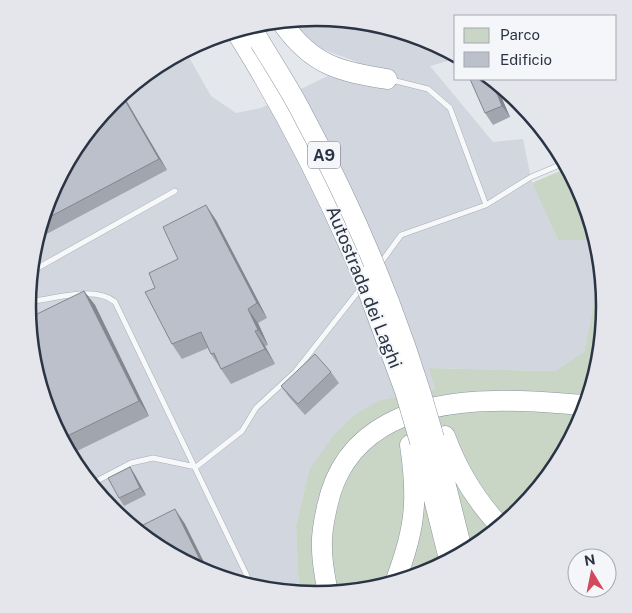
<svg xmlns="http://www.w3.org/2000/svg" width="632" height="613" viewBox="0 0 632 613" font-family="'Public Sans',sans-serif">
  <style>
    .built { fill: #d2d6de }
    .green { fill: #c9d6c5 }
    .lines { fill: none; stroke-linecap: round; stroke-linejoin: round }
    .lane-casing { stroke: #a9aeb7; stroke-width: 6 }
    .highway-casing { stroke: #8b94a3; stroke-width: 21 }
    .lane { stroke: #f7f8fa; stroke-width: 5 }
    .highway { stroke: #fff; stroke-width: 20 }
    .highway-bridge-casing { stroke: #8b94a3; stroke-width: 21; stroke-linecap: butt }
    .highway-bridge { stroke: #fff; stroke-width: 20 }
    .wall { fill: #a1a5ae }
    .shaded-wall { fill: #83868d }
    .building { fill: #bbc0ca; stroke: #83868d }
    .labels { text-anchor: middle; stroke-width: 4; stroke-linejoin: round; paint-order: stroke }
    .shield { fill: #f4f6f9; stroke: #676e7b; stroke-width: 1 }
    .shield-label { font-size: 16px; font-weight: bold; fill: #2b3445 }
    .street-label { font-size: 18px; fill: #2b3445; stroke: #f4f6f9 }
    .rim { fill: none; stroke: #2b3445; stroke-width: 2.5 }
  </style>
  <rect width="100%" height="100%" fill="#e4e7ec"/>
  <!-- built -->
  <path class="built" d="M316 18 427 40 455 59 430 66 493 142 523 139 532 183 558 240H592L599 278 584 352 555 371 430 368 435 389 380 400 309 470 296 526 299 592 205 573 111 511 49 417 27 306 49 196 112 102 186 52 211 96 236 113 261 108 357 62 308 44 293 22Z"/>
  <!-- green -->
  <path class="green" d="M565 169 583 196 592 240H558L532 183Z
    M599 278 605 307 583 417 520 511 426 574 316 595 299 592 296 526 309 470 333 436 356 414 380 400 435 389 429 368 555 371 584 352Z"/>
  <g class="lines">
    <!-- lane casing -->
    <g class="lane-casing">
      <path id="lane" d="M392 80 428 89 450 108 486 205 531 177 562 164
        M380 264 401 235 486 205
        M34 270 175 191
        M27 304 34 301C58 298 96 286 115 302L250 582
        M93 483 131 463 153 458 196 467 242 431 256 408 295 372 361 288"/>
    </g>
    <!-- highway casing -->
    <g class="highway-casing">
      <path id="highway" d="M283 24C313 66 339 71 387 79
        M253 30 260 42
        M237 33C286 111 327 192 363 277
        M445 436C457 469 475 499 499 525
        M434 438 462 550
        M421 447 449 559
        M396 580C405 555 413 530 414 504 415 484 413 465 410 445
        M328 593C325 578 322 563 322 548 321 534 324 520 327 507 344 424 420 402 494 401 525 400 555 403 585 405"/>
    </g>
    <!-- lane -->
    <use href="#lane" class="lane"/>
    <!-- highway -->
    <use href="#highway" class="highway"/>
    <!-- highway-bridge casing -->
    <g class="highway-bridge-casing">
      <path id="highway-bridge" d="M260 42C275 67 291 91 304 117 359 219 403 326 434 438
        M363 277 405 391 420 442"/>
    </g>
    <!-- highway-bridge -->
    <use href="#highway-bridge" class="highway-bridge"/>
  </g>
  <!-- wall -->
  <path class="wall" d="M485 79 497 87 510 117 493 125 485 113Z
    M123 95 167 170 41 237 49 196 112 102Z
    M216 220 267 318 258 323 268 345 265 346 275 364 231 384 211 354 208 348 182 359 172 344 155 288 178 259Z
    M84 291 95 305 149 416 73 453 49 417Z
    M331 372 339 383 305 415 289 397 281 386Z
    M130 467 135 475 146 495 124 506 119 498Z"/>
  <!-- shaded-wall -->
  <path class="shaded-wall" d="M493 84 497 87 510 117 502 106Z
    M122 95H123L167 170 159 159Z
    M206 205 216 220 267 318 257 303Z
    M84 291 95 305 149 416 139 401Z
    M248 309 258 323 268 345 258 330Z
    M255 331 265 346 275 364 265 349Z
    M130 467 135 475 146 495 140 488Z
    M175 509 185 524 210 574H207Z"/>
  <!-- building -->
  <path class="building" d="M470 79H485L493 84 502 106 485 113Z
    M122 95 159 159 44 220 49 196 112 102Z
    M206 205 257 303 248 309 258 330 255 331 265 349 221 369 214 353 211 354 201 332 172 344 145 292 155 288 149 273 178 259 163 227Z
    M84 291 139 401 63 438 49 417 29 318Z
    M315 354 331 372 298 404 281 386Z
    M130 467 140 488 119 498 108 478Z
    M175 509 207 574 137 528Z"/>
  <g class="labels">
    <!-- shield labels -->
    <rect class="shield" x="308" y="141.5" width="32" height="27" rx="4"/>
    <g class="shield-label">
      <text x="324" y="161">A9</text>
    </g>
    <!-- street labels -->
    <g class="street-label">
      <text transform="translate(364 287) rotate(68)" y="6">Autostrada dei Laghi</text>
    </g>
  </g>
  <!-- crop -->
  <path d="M0 0H632V613H0ZM36 306a280 280 0 1 1 560 0a280 280 0 1 1-560 0Z" fill="#e4e6eb" fill-rule="evenodd"/>
  <path class="rim" d="M36 306a280 280 0 1 1 560 0a280 280 0 1 1-560 0Z"/>
  <!-- legend -->
  <rect x="454" y="15" width="162" height="65" fill="#f4f6f9" stroke="#a4a8b1"/>
  <rect x="464" y="28" width="25" height="15" fill="#c9d6c5" stroke="#a4a8b1"/>
  <text x="500" y="40" font-size="15" fill="#2b3445">Parco</text>
  <rect x="464" y="52" width="25" height="15" fill="#bbc0ca" stroke="#a4a8b1"/>
  <text x="500" y="65" font-size="15" fill="#2b3445">Edificio</text>
  <!-- north arrow -->
  <g transform="translate(592 573) rotate(350)"><circle r="24" fill="#f4f6f9" stroke="#a4a8b1"/>
  <path d="M0-4L9 19L0 12L-9 19Z" fill="#d1495b"/>
  <text y="-8" font-size="14" font-weight="bold" text-anchor="middle" fill="#2b3445">N</text>
  </g>
</svg>
